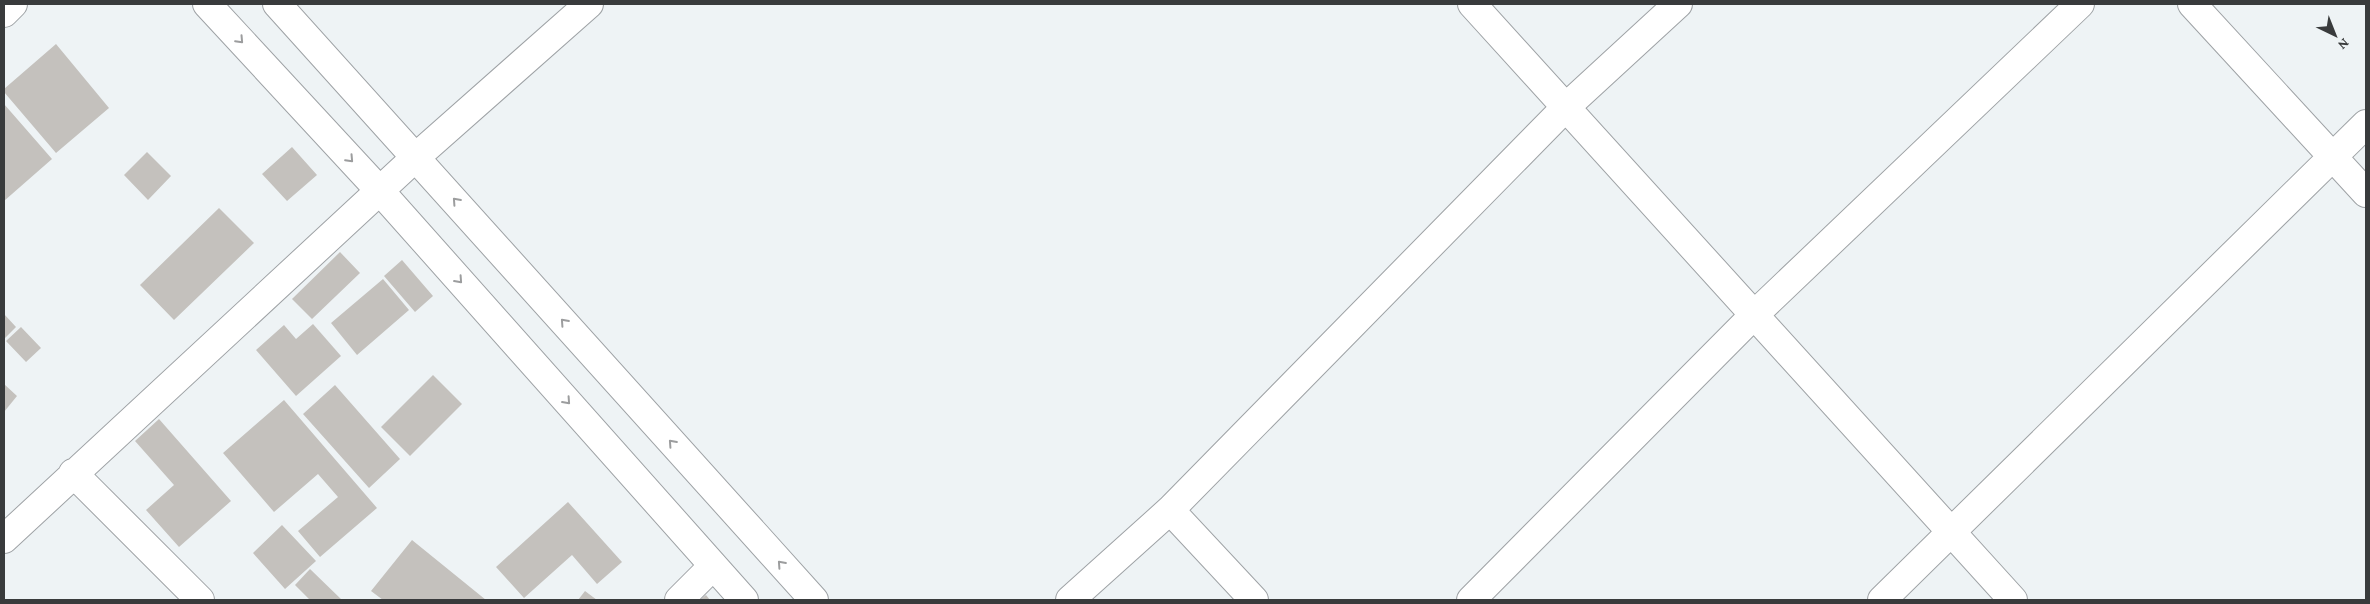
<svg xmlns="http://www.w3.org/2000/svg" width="2370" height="604" viewBox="0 0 2370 604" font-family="'Crimson Pro',serif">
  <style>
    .building { fill: #c4c1bd }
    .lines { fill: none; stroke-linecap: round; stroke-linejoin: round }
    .street-casing { stroke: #9ea2a5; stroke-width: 30 }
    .secondary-casing { stroke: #9ea2a5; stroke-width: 30 }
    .street { stroke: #fff; stroke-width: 28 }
    .secondary { stroke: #fff; stroke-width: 28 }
    .oneway { stroke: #9c9d9e }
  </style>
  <rect width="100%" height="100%" fill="#eef3f5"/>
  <!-- building -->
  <path class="building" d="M56 44 109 108 56 153 4 92V89Z
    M4 104 52 159 4 201Z
    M292 147 317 175 287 201 262 174Z
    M147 152 171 176 148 200 124 175Z
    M219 208 254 243 174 320 140 285Z
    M340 252 360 273 312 319 292 299Z
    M402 260 433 296 415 312 384 276Z
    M383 279 409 310 357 355 331 323Z
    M4 314 16 327 4 339Z
    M313 324 341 356 296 396 256 350 284 325 296 339Z
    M21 327 41 348 26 362 6 341Z
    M433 375 462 404 410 456 381 427Z
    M4 384 17 396 4 412Z
    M335 385 400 459 369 488 303 414Z
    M284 400 377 508 320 557 298 531 338 497 318 474 274 512 223 453Z
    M159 419 231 501 179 547 146 510 174 485 135 441Z
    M568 502 622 562 597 584 572 555 524 598 496 567Z
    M282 525 316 561 285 589 253 553Z
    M412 540 486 600H383L371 591Z
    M310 569 342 600H310L295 585Z
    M585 591 597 600H578Z
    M706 595 710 600H700Z"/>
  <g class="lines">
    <!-- street casing -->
    <g class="street-casing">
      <path id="street" d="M1472 4 2013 600
        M2192 4 2366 193
        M4 13 13 4
        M73 473 200 600
        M1170 510 1254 600
        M4 539 416 157 589 4
        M679 600 713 566
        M1070 600 1170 510 1566 107 1678 4
        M1471 600 1754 315 2080 4
        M1882 600 2366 124"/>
    </g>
    <!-- secondary casing -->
    <g class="secondary-casing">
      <path id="secondary" d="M207 4 380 191 744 600
        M277 4 814 600"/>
    </g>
    <!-- street -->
    <use href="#street" class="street"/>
    <!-- secondary -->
    <use href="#secondary" class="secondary"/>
  </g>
  <!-- one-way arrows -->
  <defs><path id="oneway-chevron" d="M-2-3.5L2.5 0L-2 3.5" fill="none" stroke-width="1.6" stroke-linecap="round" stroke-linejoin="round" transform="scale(1.25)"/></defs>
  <g class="oneway">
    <use href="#oneway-chevron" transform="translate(240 40) rotate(47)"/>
    <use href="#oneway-chevron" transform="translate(350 159) rotate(47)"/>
    <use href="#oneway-chevron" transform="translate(456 201) rotate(-132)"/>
    <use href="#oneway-chevron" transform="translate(459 280) rotate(48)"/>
    <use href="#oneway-chevron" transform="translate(564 322) rotate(-132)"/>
    <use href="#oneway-chevron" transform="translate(567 401) rotate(48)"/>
    <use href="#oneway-chevron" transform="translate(672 443) rotate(-132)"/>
    <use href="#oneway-chevron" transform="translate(781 564) rotate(-132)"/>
  </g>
  <!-- border -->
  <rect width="2370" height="604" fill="none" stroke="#393b3c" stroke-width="10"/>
  <!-- north arrow -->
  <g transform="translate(2335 35) rotate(137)" stroke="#eef3f5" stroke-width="4" paint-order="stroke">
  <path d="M0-4L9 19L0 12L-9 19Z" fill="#393b3c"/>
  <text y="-8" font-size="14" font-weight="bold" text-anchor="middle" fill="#393b3c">N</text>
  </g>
</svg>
